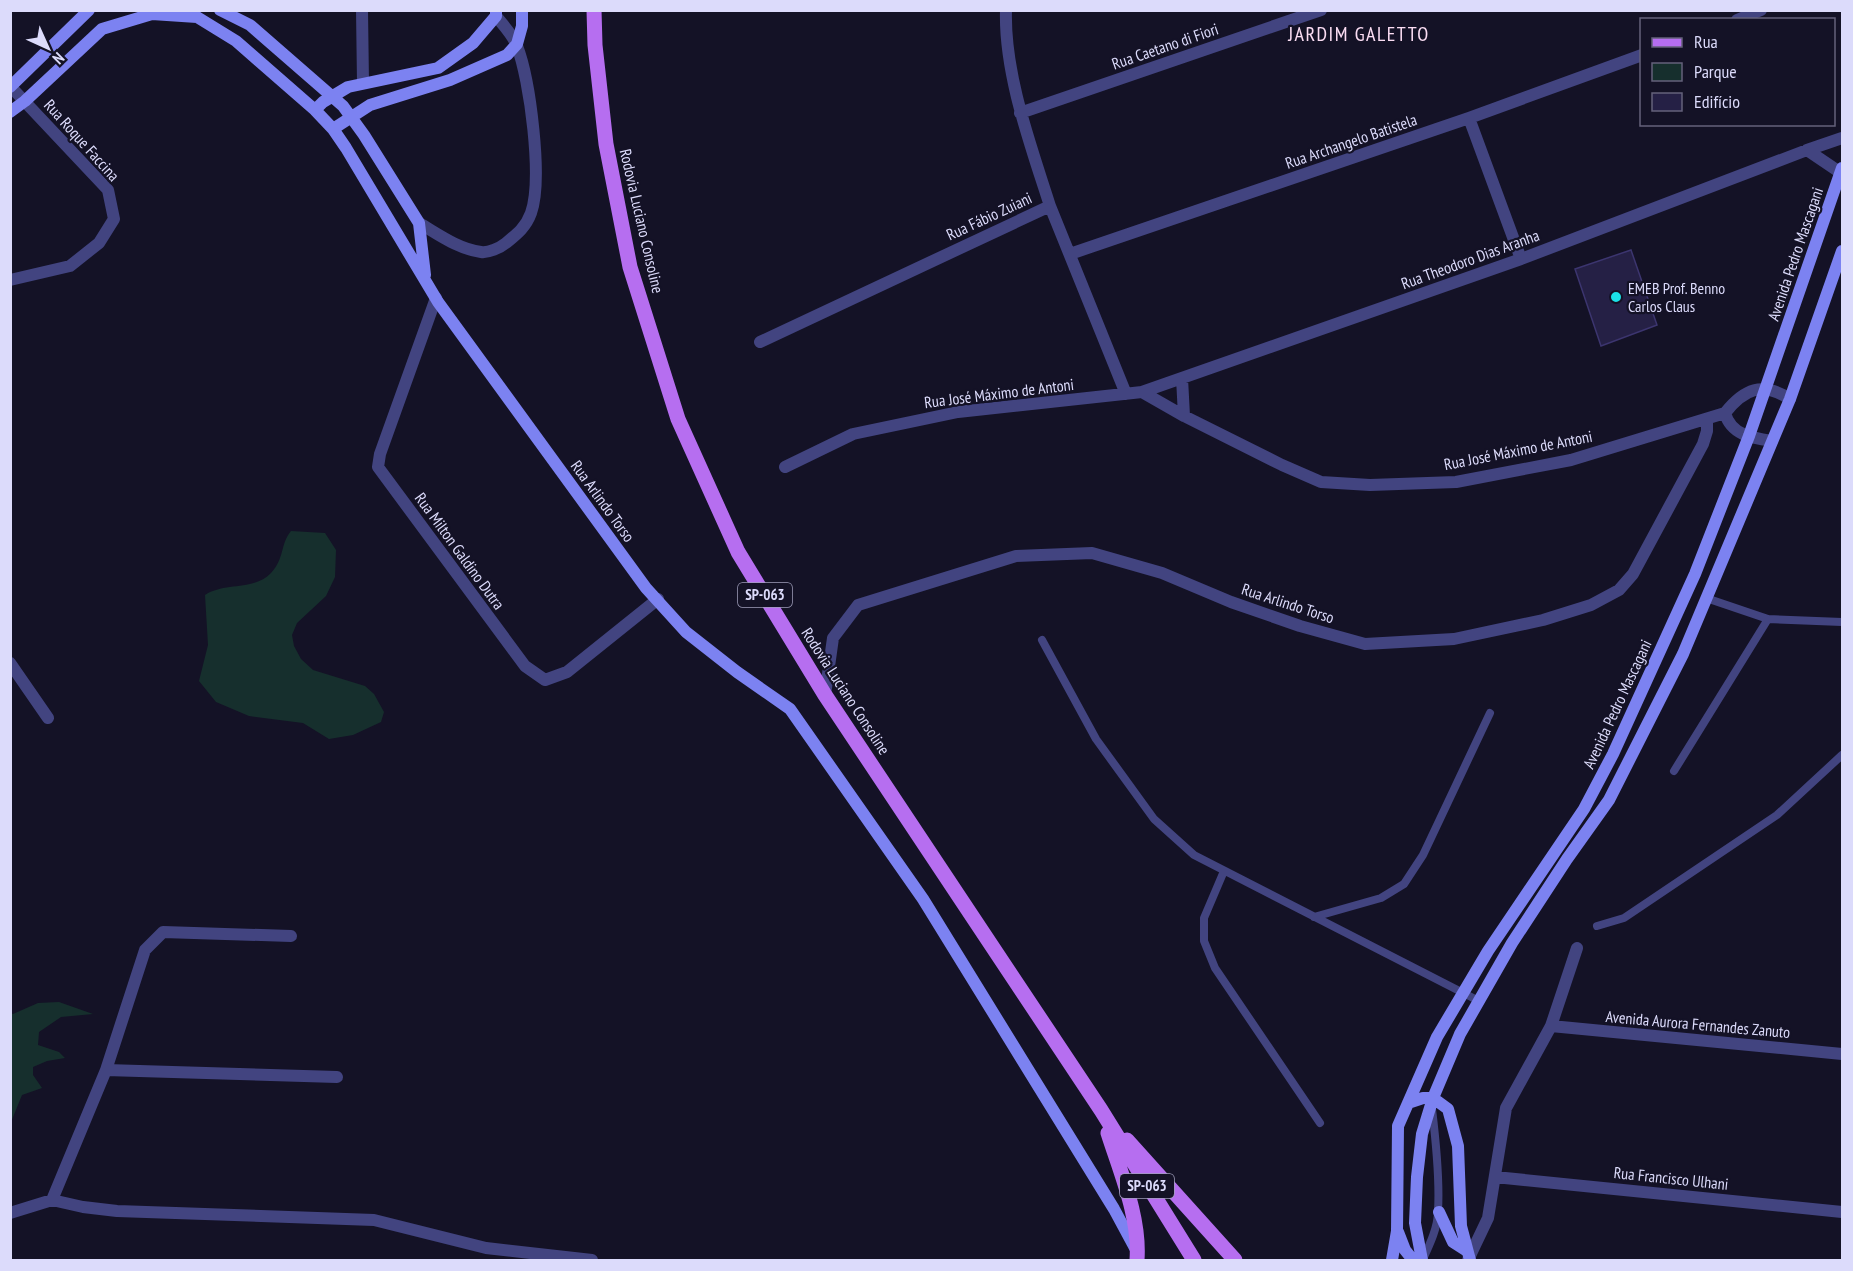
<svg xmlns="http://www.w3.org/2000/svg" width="1853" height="1271" viewBox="0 0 1853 1271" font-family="'PT Sans Narrow',sans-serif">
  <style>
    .green { fill: #162f2d }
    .building { fill: #252045; stroke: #3c356f; stroke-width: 1.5 }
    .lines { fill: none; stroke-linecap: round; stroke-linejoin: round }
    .lane { stroke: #424480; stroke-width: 8 }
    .street { stroke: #424480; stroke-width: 12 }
    .secondary { stroke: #7c82f1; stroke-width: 12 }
    .primary { stroke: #b66ef0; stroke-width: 15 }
    .poi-dot { fill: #1be1e7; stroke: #141226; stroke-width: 2 }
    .labels { text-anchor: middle; stroke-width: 4.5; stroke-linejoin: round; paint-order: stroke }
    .shield { fill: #141226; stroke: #a09fbb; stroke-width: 1.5 }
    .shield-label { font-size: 15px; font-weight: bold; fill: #dcdbfb }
    .street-label { font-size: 16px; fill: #dcdbfb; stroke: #141226 }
    .poi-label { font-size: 16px; fill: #dcdbfb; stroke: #141226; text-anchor: start }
    .quarter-label { font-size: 20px; letter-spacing: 1.5px; fill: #fbddf3; stroke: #141226 }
  </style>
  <rect width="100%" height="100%" fill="#141226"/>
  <!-- green -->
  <path class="green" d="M291 531 325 533 336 550 335 577 326 596 297 623 292 635 294 646 301 659 313 670 365 686 374 694 384 712 381 722 353 735 329 739 303 723 249 716 216 702 199 681 208 645 205 595C225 582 254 591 271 573 285 558 280 544 291 531Z
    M59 1002 93 1014 61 1017 39 1032 38 1045 59 1052 65 1058 47 1061 33 1067V1075L42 1088 22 1095 11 1122V1013L13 1014 38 1003Z"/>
  <!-- building -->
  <path class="building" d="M1631 250 1657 325 1601 346 1575 269Z"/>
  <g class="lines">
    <!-- lane -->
    <path class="lane" d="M1706 598 1768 619 1842 622
      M1042 640 1096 739 1154 819 1194 855 1479 1001
      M1674 771 1768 619
      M1224 871 1204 918V941L1215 968 1320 1123
      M1314 917 1381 898 1404 884 1423 855 1490 713
      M1597 926 1624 918 1777 815 1842 755
      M1423 1259C1430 1244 1438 1227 1438 1211 1440 1178 1436 1142 1432 1109"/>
    <!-- street -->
    <path class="street" d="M362 10 363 83
      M1737 20 1761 10
      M1020 113 1321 10
      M1469 118 1521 259
      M1807 150 1841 173
      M1050 206 1126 394
      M419 223C438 234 458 249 481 252 488 253 500 248 506 243 517 234 526 227 531 213 543 179 530 80 517 46 513 35 503 25 496 16
      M1070 254 1469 118 1642 55
      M10 280 70 266 99 243 114 219 108 190 11 87
      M436 298 380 454 378 467 525 666 545 680 567 672 658 599
      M760 342 1050 206C1031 146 1004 74 1006 10
      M1182 378 1184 416
      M1142 392 1184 416 1282 465 1321 482 1370 485 1456 482 1571 460 1725 413C1744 389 1762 381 1790 399
      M1725 413C1731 435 1752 438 1772 441
      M785 467 853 434 958 412 1142 392 1521 259 1807 150 1842 138
      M10 663 48 718
      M825 695 833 638 858 605 1016 556 1092 553 1162 573 1231 602 1300 626 1365 644 1454 639 1543 620 1591 605 1619 590 1633 574 1703 444 1707 431V419
      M1551 1026 1842 1054
      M106 1070 337 1077
      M1495 1177 1842 1212
      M52 1200 106 1070 145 950 163 932 291 936
      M10 1213 52 1200 83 1207 117 1211 374 1220 486 1248 592 1260
      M1468 1260 1488 1218 1506 1108 1551 1026 1577 948"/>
    <!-- secondary -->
    <path class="secondary" d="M220 10 250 25 343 106 364 135 419 223 425 275
      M10 87 89 10
      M315 110 323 102 348 87 438 68 473 43 496 16V10
      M10 112 25 101 102 29 152 14 197 17 236 41 315 110 333 129 346 148 438 302 646 588 686 632 737 672 790 709 923 899 1114 1209 1135 1248
      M333 129 370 105 450 80 507 55 517 44 522 26V10
      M1408 1103 1423 1098H1433L1448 1109 1458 1146 1461 1226 1470 1260
      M1439 1212 1453 1242 1467 1251
      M1398 1232 1405 1250 1413 1260
      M1392 1260 1397 1231 1398 1126 1437 1037 1488 951 1584 809 1613 754 1695 574 1749 436 1842 168
      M1422 1260 1415 1223 1417 1177 1422 1134 1433 1098 1460 1034 1512 943 1567 859 1609 800 1683 654 1790 399 1842 251"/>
    <!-- primary -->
    <path class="primary" d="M594 10 595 45 606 144 630 267 678 419 738 552 825 695 1101 1110 1194 1260
      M1108 1133C1121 1174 1140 1217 1137 1260
      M1127 1140 1235 1260"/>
  </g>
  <!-- markers -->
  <circle class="poi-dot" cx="1616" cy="297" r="6"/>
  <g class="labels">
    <!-- shield labels -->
    <g class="shield">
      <rect x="738" y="583" width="54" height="24" rx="4.5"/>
      <rect x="1120" y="1174" width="54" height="24" rx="4.5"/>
    </g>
    <g class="shield-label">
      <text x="765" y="600">SP-063</text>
      <text x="1147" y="1191">SP-063</text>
    </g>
    <!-- street labels -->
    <g class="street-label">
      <text transform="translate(1165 46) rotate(-19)" y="6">Rua Caetano di Fiori</text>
      <text transform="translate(82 140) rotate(48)" y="6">Rua Roque Faccina</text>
      <text transform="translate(1351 141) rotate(-19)" y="6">Rua Archangelo Batistela</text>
      <text transform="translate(989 216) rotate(-25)" y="6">Rua Fábio Zuiani</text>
      <text transform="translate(642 221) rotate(77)" y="6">Rodovia Luciano Consoline</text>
      <text transform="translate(1795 254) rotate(-71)" y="6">Avenida Pedro Mascagani</text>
      <text transform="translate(1470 259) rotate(-20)" y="6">Rua Theodoro Dias Aranha</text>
      <text transform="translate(999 393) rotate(-7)" y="6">Rua José Máximo de Antoni</text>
      <text transform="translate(1518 450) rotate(-11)" y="6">Rua José Máximo de Antoni</text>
      <text transform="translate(603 501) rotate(54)" y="6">Rua Arlindo Torso</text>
      <text transform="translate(460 551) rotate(54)" y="6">Rua Milton Galdino Dutra</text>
      <text transform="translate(1288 603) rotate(18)" y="6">Rua Arlindo Torso</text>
      <text transform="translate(846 691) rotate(57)" y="6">Rodovia Luciano Consoline</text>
      <text transform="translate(1617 704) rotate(-65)" y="6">Avenida Pedro Mascagani</text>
      <text transform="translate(1698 1024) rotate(5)" y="6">Avenida Aurora Fernandes Zanuto</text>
      <text transform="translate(1671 1178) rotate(6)" y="6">Rua Francisco Ulhani</text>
    </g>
    <!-- poi labels -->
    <g class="poi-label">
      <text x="1628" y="294">EMEB Prof. Benno<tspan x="1628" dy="18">Carlos Claus</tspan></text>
    </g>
    <!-- quarter labels -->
    <g class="quarter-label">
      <text x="1359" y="41">JARDIM GALETTO</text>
    </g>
  </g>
  <!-- border -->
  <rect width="1853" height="1271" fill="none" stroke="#dcdbfb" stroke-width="24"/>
  <!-- legend -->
  <rect x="1640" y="18" width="195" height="108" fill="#141226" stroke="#64627b" stroke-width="1.5"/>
  <rect x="1652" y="38" width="30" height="9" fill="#b66ef0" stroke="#64627b" stroke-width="1.5"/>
  <text x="1694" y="48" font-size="18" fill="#dcdbfb">Rua</text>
  <rect x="1652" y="63" width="30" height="18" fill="#162f2d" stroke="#64627b" stroke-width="1.5"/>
  <text x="1694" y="78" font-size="18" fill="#dcdbfb">Parque</text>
  <rect x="1652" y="93" width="30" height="18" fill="#252045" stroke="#64627b" stroke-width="1.5"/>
  <text x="1694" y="108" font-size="18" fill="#dcdbfb">Edifício</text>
  <!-- north arrow -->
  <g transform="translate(48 48) rotate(135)" stroke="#141226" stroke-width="4.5" paint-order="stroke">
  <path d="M0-4.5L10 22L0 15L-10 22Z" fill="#dcdbfb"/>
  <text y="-9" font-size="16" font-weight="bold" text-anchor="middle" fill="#dcdbfb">N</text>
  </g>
</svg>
